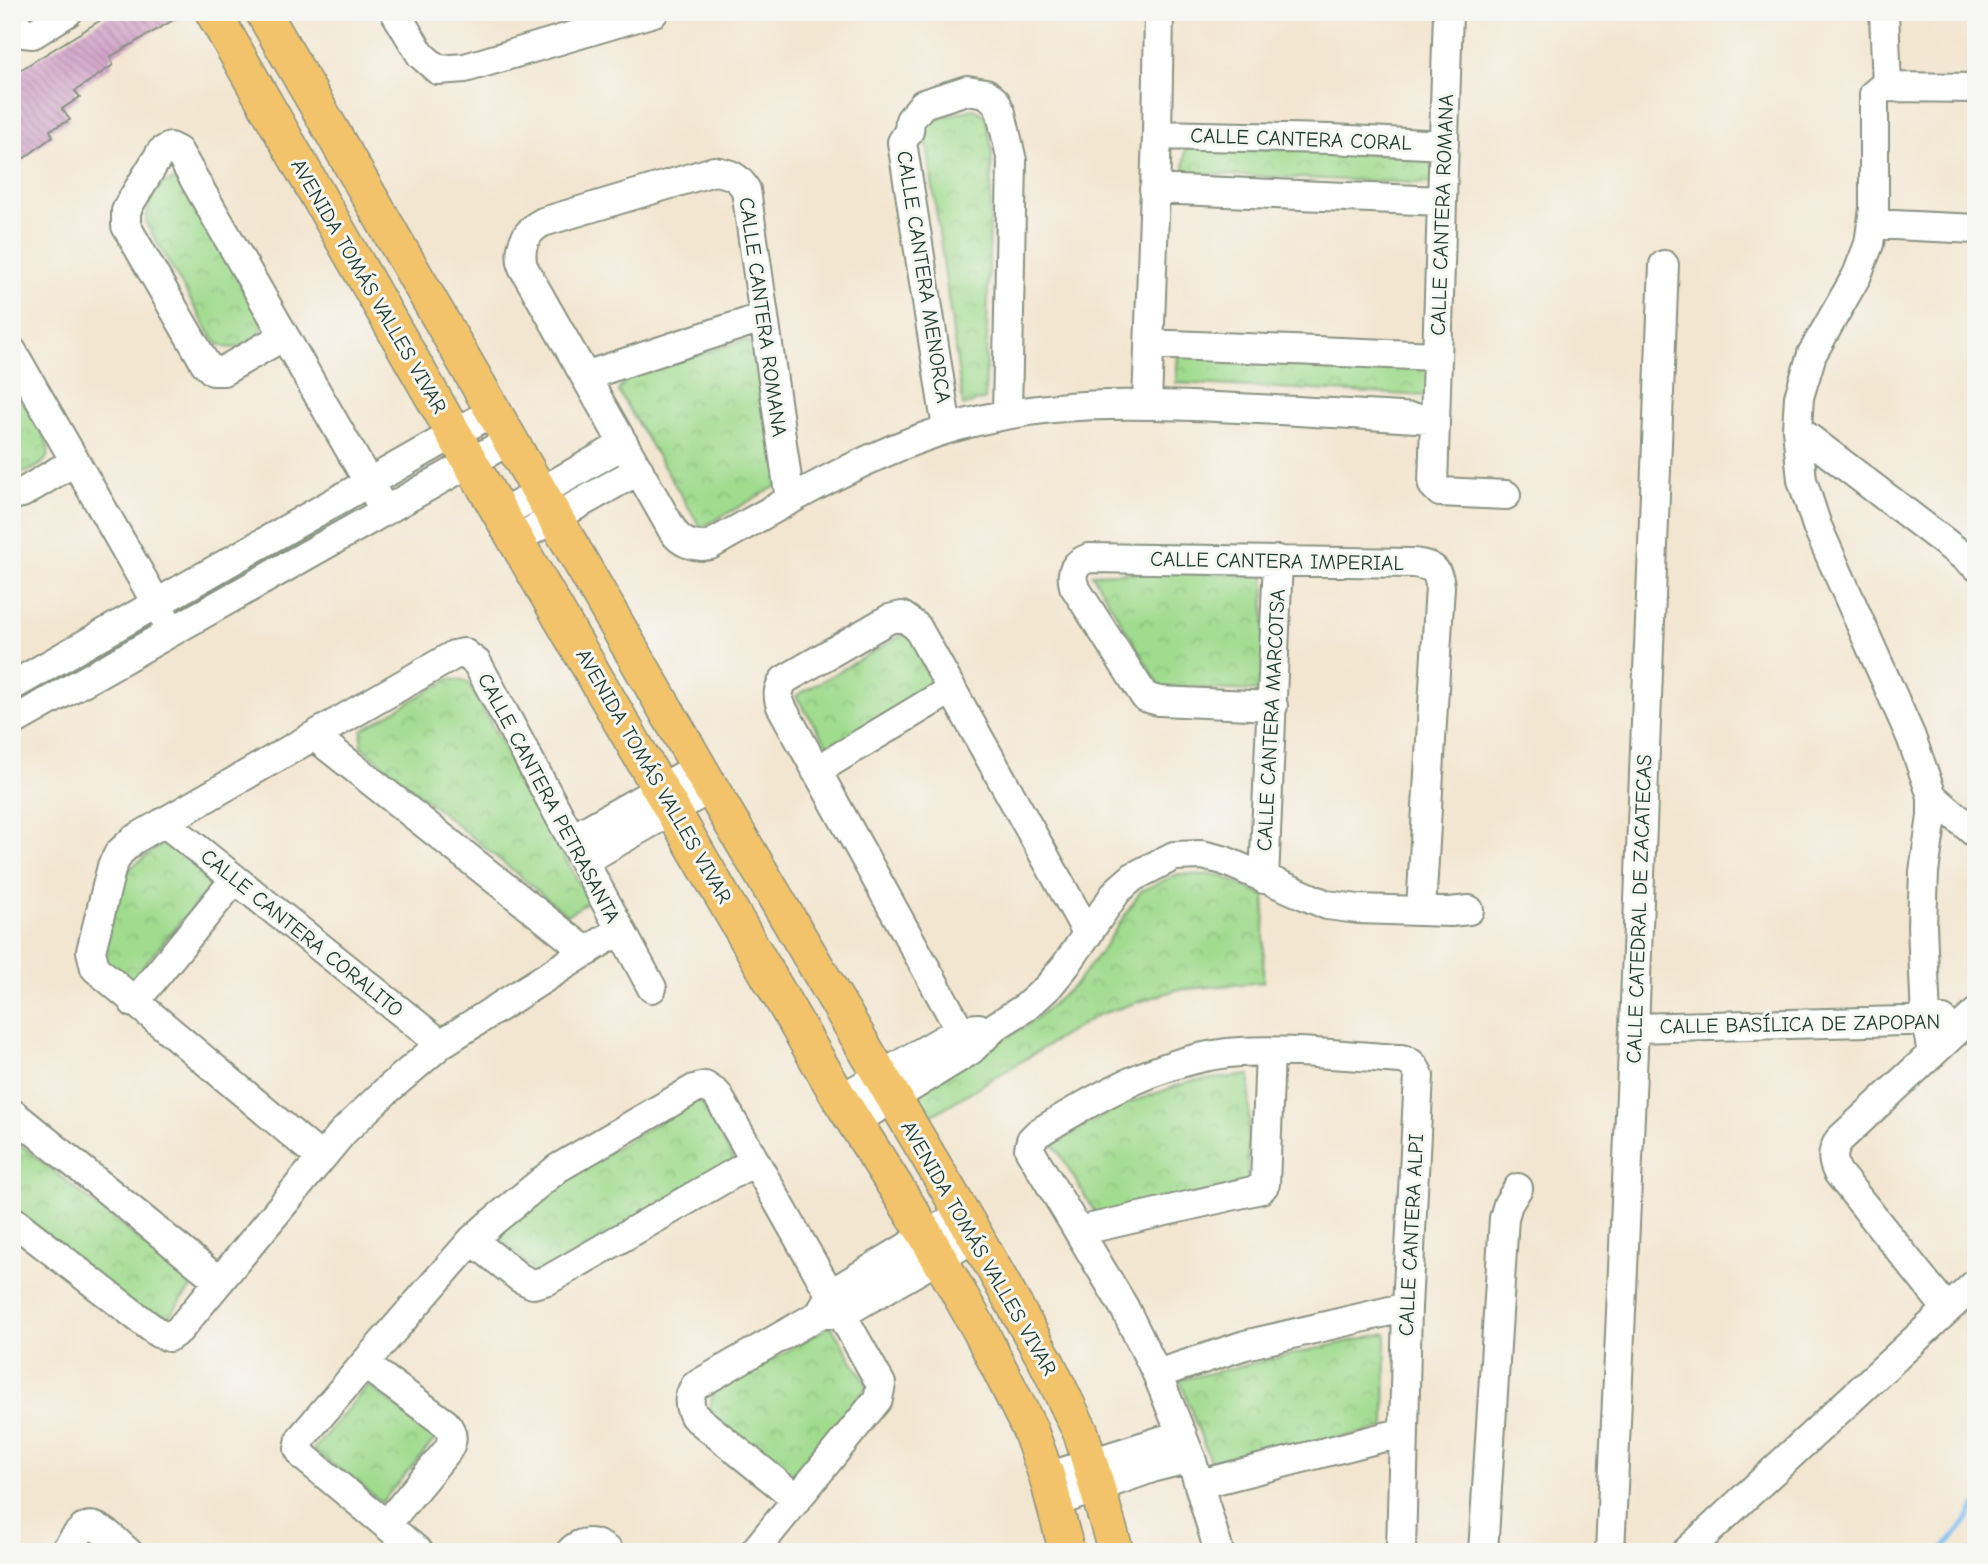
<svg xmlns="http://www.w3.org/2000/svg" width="1988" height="1564" viewBox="0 0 1988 1564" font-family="'Comic Neue',sans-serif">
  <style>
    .park { fill: url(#park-crowns); stroke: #608c61; stroke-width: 2 }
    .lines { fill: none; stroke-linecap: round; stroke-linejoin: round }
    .stream { stroke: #7bbef1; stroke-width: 5 }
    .building { fill: url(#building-back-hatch) }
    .minor-casing { stroke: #899282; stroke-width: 32 }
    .major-casing { stroke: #899282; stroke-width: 38 }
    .minor { stroke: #fff; stroke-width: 28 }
    .major { stroke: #f2c36a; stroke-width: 35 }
    .labels { text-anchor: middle; stroke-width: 6; stroke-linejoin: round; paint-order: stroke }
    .street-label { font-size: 21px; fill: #1f3d34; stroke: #f6f6f2 }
  </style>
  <defs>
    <pattern id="park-crowns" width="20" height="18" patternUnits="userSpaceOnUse" patternTransform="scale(1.75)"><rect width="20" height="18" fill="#a0db8e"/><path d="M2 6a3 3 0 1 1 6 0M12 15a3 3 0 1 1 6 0" fill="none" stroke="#89bd7b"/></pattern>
    <pattern id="building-back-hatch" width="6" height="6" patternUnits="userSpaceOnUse" patternTransform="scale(1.75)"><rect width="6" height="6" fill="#d3a4c9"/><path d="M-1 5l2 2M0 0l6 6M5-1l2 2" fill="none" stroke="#ab87a4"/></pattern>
  </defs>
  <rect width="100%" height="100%" fill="#f6f6f2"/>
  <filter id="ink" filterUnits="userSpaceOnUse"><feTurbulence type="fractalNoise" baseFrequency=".0143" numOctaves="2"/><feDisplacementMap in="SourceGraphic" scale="14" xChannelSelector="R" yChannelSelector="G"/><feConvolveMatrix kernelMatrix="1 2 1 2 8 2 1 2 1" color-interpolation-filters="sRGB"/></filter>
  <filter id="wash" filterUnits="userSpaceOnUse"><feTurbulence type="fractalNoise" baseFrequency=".00686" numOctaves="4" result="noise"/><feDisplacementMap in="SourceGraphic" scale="28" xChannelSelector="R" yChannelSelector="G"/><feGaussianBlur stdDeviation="1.57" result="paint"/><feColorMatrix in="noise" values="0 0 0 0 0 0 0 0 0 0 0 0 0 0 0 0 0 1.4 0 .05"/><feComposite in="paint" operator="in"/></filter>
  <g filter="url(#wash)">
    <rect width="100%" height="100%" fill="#f3e6d0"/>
    <!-- park -->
    <path class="park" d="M973 109 986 115 992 149 985 399 963 406 924 122Z
      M1186 145 1439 156 1438 184 1184 173Z
      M174 180 183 182 264 323C258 345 229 357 213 339L146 223C147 205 154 184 174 180Z
      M745 340 763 350 780 484 701 528 618 391 629 376Z
      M1178 352 1431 365 1429 396 1176 383Z
      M12 397C24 400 28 410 34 420 46 439 60 456 33 469 26 472 20 475 12 475Z
      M352 508 348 519 199 602 191 601 197 594Z
      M1163 571 1265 575 1263 691 1161 688 1092 574Z
      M141 628 138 638 26 700 28 691Z
      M911 630 941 683 830 749 796 696Z
      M449 679 468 682 589 901 567 915 361 746 362 730Z
      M164 843 216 880 129 983 102 957 122 874Z
      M1178 874 1219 875 1265 896 1263 982 1176 990 1098 1015 929 1117 916 1094 1028 1025 1076 984 1104 947 1141 891Z
      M1250 1075 1247 1183 1097 1216 1054 1144 1123 1105 1191 1081Z
      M699 1098 736 1163 538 1275 496 1236 564 1179Z
      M12 1138 194 1284 166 1320 153 1321 12 1208Z
      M831 1326 868 1386 792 1479 709 1412 713 1393Z
      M1386 1333 1385 1428 1212 1466 1180 1380Z
      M368 1385 436 1438 382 1502 313 1450Z"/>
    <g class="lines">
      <!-- stream -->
      <path class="stream" d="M1940 1552 1960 1530 1976 1506"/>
    </g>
    <g id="blocks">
      <!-- building -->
      <path class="building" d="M114 12H187L110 57 113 65 75 91 80 97 62 109 70 120 50 130 53 136 18 163 12 154V75Z"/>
    </g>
  </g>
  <g filter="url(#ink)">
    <use href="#blocks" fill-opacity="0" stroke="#899282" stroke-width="2"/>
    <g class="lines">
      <!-- minor casing -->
      <g class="minor-casing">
        <path id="minor" d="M395 12 421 55 438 70 465 68 654 12
          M1448 12 1433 485 1440 492 1506 495
          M1884 12 1887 87
          M12 19 24 33 33 34 68 12
          M1157 135 1331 139 1444 145
          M1154 189 1442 201
          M1873 224 1976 229
          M284 336 223 371H213L205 363 126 226V211L130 203 161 152 170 147 178 151 385 511
          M1149 344 1437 356
          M12 351 166 620
          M585 376 764 317
          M1147 403 1157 135 1159 12
          M947 429 902 142 909 131 910 120 923 104 967 90 986 93 996 102 1001 113 1012 161 1007 413
          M1797 429 1976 566
          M12 495 22 493 75 461
          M790 500 746 190C738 176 729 173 714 171L543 222C525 231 518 247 523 267L673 531C681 543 695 548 710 545 786 502 864 455 948 429 1044 399 1139 403 1238 408 1303 411 1369 415 1434 419
          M502 514 624 444
          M517 539 639 470
          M12 686 494 411
          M1273 706 1159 701 1145 697 1074 586C1070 571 1075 563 1089 558L1414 563C1431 566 1438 567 1440 586L1421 910
          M12 722 510 440
          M314 736 587 952
          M816 771 952 689
          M1932 796 1976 834
          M164 822 441 1044
          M571 839 699 767
          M584 861 711 788
          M1264 879 1278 560
          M134 1003 235 879
          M1634 1028 1943 1020
          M971 1050 781 706C777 695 778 689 784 680L889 619 902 616 917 627 1088 934
          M1932 1054 1926 1020 1922 925 1924 872 1932 816V796L1911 737 1817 526 1802 480 1797 429 1799 397 1812 354 1857 275 1869 244 1874 209V94L1881 88 1887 87 1976 88
          M840 1099 960 1030 979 1028
          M12 1113 219 1281
          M854 1122 971 1050 996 1026 1026 1007 1048 987 1066 965 1117 891 1133 877 1174 856 1202 855 1223 860 1327 905 1358 909 1450 912 1469 910
          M321 1158 95 968 91 951 112 866 119 853 133 840 454 655 464 653 477 663 652 988
          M12 1220 158 1333 169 1337 179 1330 343 1132 386 1091 441 1044 620 930
          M1079 1231 1261 1189 1265 1184 1270 1052
          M472 1240 520 1278 533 1284 548 1280 755 1161
          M823 1308 830 1294 963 1213
          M1947 1309 1838 1173C1831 1160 1832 1152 1839 1140L1976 1013
          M364 1364 445 1423C453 1432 454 1440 447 1451L386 1525
          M1157 1374 1245 1345 1407 1307
          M1047 1477 1182 1434
          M1200 1484 1404 1432
          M797 1499 694 1416C688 1404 688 1397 695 1386L820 1314H842L976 1237
          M1054 1503 1155 1467 1191 1458
          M64 1552C70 1545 76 1534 83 1529 96 1518 118 1544 128 1552
          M419 1552 304 1457 299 1449 301 1438 364 1364 472 1240 491 1223 558 1168 694 1089 705 1086 717 1094 881 1384 878 1399 754 1552
          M570 1552C582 1539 596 1541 609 1552
          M1219 1552 1191 1458 1157 1374 1124 1307 1029 1149 1031 1140 1038 1133C1098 1096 1168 1056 1240 1052 1293 1049 1348 1056 1401 1059 1411 1061 1415 1066 1419 1076L1407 1307 1401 1552
          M1483 1552 1504 1218 1508 1204 1518 1188
          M1610 1552 1634 1028 1664 265
          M1686 1552 1976 1283"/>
      </g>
      <!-- major casing -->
      <g class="major-casing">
        <path id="major" d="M213 12 454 434 840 1099 926 1235 981 1332 1030 1430 1047 1477 1067 1552
          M263 12 711 788 976 1237 1047 1363 1081 1433 1116 1552"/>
      </g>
      <!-- minor -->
      <use href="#minor" class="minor"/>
      <!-- major -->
      <use href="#major" class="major"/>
    </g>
  </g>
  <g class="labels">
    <!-- street labels -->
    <g class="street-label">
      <text transform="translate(1301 139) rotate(2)" y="7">CALLE CANTERA CORAL</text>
      <text transform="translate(1442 215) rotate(-88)" y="7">CALLE CANTERA ROMANA</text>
      <text transform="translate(924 277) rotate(81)" y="7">CALLE CANTERA MENORCA</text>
      <text transform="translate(369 286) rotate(60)" y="7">AVENIDA TOMÁS VALLES VIVAR</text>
      <text transform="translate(763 317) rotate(82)" y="7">CALLE CANTERA ROMANA</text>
      <text transform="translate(1277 561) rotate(1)" y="7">CALLE CANTERA IMPERIAL</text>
      <text transform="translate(1271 720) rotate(-87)" y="7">CALLE CANTERA MARCOTSA</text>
      <text transform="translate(654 776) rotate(60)" y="7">AVENIDA TOMÁS VALLES VIVAR</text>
      <text transform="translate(549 798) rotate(62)" y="7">CALLE CANTERA PETRASANTA</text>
      <text transform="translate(1639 909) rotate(-88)" y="7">CALLE CATEDRAL DE ZACATECAS</text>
      <text transform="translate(302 933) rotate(39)" y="7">CALLE CANTERA CORALITO</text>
      <text transform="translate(1800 1024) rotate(-1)" y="7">CALLE BASÍLICA DE ZAPOPAN</text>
      <text transform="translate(1411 1235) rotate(-87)" y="7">CALLE CANTERA ALPI</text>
      <text transform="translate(979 1248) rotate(60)" y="7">AVENIDA TOMÁS VALLES VIVAR</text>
    </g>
  </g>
  <!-- margin -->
  <rect width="1988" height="1564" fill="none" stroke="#f6f6f2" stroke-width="42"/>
</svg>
